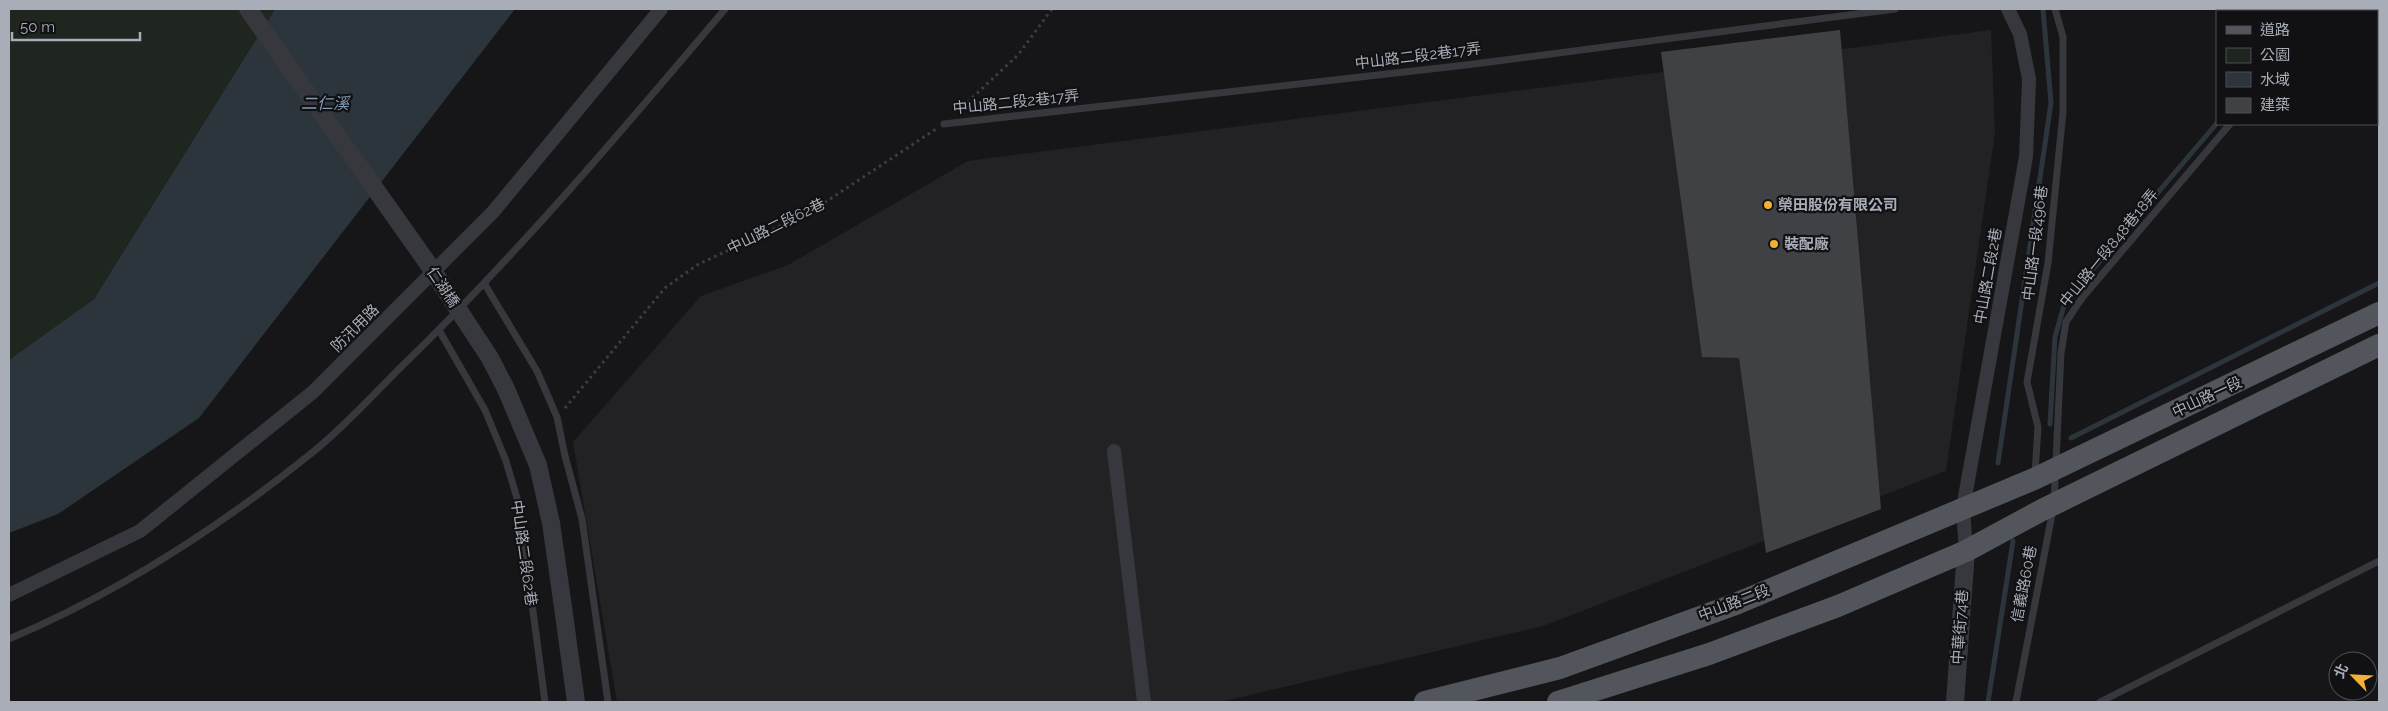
<svg xmlns="http://www.w3.org/2000/svg" width="2388" height="711" viewBox="0 0 2388 711" font-family="Raleway,'Noto Sans TC',sans-serif">
  <style>
    .built { fill: #222225 }
    .green { fill: #1e261f }
    .water { fill: #2c353c }
    .lines { fill: none; stroke-linecap: round; stroke-linejoin: round }
    .stream { stroke: #2c353c; stroke-width: 5 }
    .building { fill: #404145 }
    .path { stroke: #3d3f44; stroke-width: 3; stroke-dasharray: 2.5 4; stroke-linecap: butt }
    .service { stroke: #37383d; stroke-width: 7 }
    .minor { stroke: #37383d; stroke-width: 14 }
    .tertiary { stroke: #37383d; stroke-width: 18 }
    .primary { stroke: #53555c; stroke-width: 22 }
    .tertiary-bridge { stroke: #37383d; stroke-width: 18 }
    .poi-dot { fill: #f2b134; stroke: #111113; stroke-width: 2 }
    .labels { text-anchor: middle; stroke-width: 4.5; stroke-linejoin: round; paint-order: stroke }
    .street-label { font-size: 15px; fill: #a8adb8; stroke: #111113 }
    .poi-label { font-size: 15px; font-weight: bold; fill: #a8adb8; stroke: #111113; text-anchor: start }
    .water-label { font-size: 16px; font-style: italic; fill: #7f9bb3; stroke: #111113 }
  </style>
  <rect width="100%" height="100%" fill="#161618"/>
  <!-- built -->
  <path class="built" d="M1991 30 1995 133 1946 471 1543 626 1220 702H617L573 442 701 296 788 265 968 161Z"/>
  <!-- green -->
  <path class="green" d="M9 9H275L94 299 9 360Z"/>
  <!-- water -->
  <path class="water" d="M275 9H515L199 418 58 514 9 533V360L94 299Z"/>
  <g class="lines">
    <!-- stream -->
    <path class="stream" d="M2312 11 2314 9
      M2050 424 2055 337 2065 302 2217 123
      M2071 438 2379 283
      M1998 463 2051 103 2043 9
      M1988 702 2013 541"/>
  </g>
  <!-- building -->
  <path class="building" d="M1840 30 1881 509 1766 553 1739 358 1702 357 1661 52Z"/>
  <g class="lines">
    <!-- path -->
    <path class="path" d="M958 111 1018 55 1052 9
      M565 408 665 288 697 265 812 211 936 129"/>
    <!-- service -->
    <path class="service" d="M2326 11 2328 9
      M944 124 1466 65 1895 9
      M484 283 537 371 557 417 565 456 582 519 608 702
      M439 330 485 410 506 461 519 505 545 702
      M2035 473 2038 427 2027 382 2048 263 2063 112V37L2055 9
      M9 639C118 593 221 526 313 452 344 427 372 396 400 368 516 256 621 132 725 9
      M2016 702 2054 504 2061 353 2066 322 2082 298 2230 124
      M2100 702 2379 561"/>
    <!-- minor -->
    <path class="minor" d="M1114 451 1144 702
      M1966 551 1963 508 2026 157 2029 79 2020 34 2008 9
      M9 595 140 531 313 392 493 212 661 9"/>
    <!-- tertiary -->
    <path class="tertiary" d="M562 600 576 702
      M1955 702 1966 551"/>
    <!-- primary -->
    <path class="primary" d="M1425 702 1560 668 1733 605 2034 479 2379 313
      M1558 702 1709 654 1838 606 1966 551 2042 510 2379 345"/>
    <!-- tertiary-bridge -->
    <path class="tertiary-bridge" d="M248 9 429 265 490 358 506 389 538 465 551 523 562 600"/>
  </g>
  <!-- markers -->
  <g class="poi-dot">
    <circle cx="1768" cy="205" r="5"/>
    <circle cx="1774" cy="244" r="5"/>
  </g>
  <g class="labels">
    <!-- street labels -->
    <g class="street-label">
      <text transform="translate(1418 56) rotate(-7)" y="5">中山路二段2巷17弄</text>
      <text transform="translate(1016 102) rotate(-6)" y="5">中山路二段2巷17弄</text>
      <text transform="translate(776 226) rotate(-26)" y="5">中山路二段62巷</text>
      <text transform="translate(2035 243) rotate(-83)" y="5">中山路一段496巷</text>
      <text transform="translate(2109 248) rotate(-51)" y="5">中山路一段848巷18弄</text>
      <text transform="translate(1988 276) rotate(-80)" y="5">中山路二段2巷</text>
      <text transform="translate(443 287) rotate(56)" y="5">仁湖橋</text>
      <text transform="translate(355 328) rotate(-45)" y="5">防汛用路</text>
      <text transform="translate(2207 397) rotate(-25)" y="5">中山路一段</text>
      <text transform="translate(524 553) rotate(82)" y="5">中山路二段62巷</text>
      <text transform="translate(2024 584) rotate(-79)" y="5">信義路60巷</text>
      <text transform="translate(1734 603) rotate(-21)" y="5">中山路二段</text>
      <text transform="translate(1960 627) rotate(-86)" y="5">中華街74巷</text>
    </g>
    <!-- poi labels -->
    <g class="poi-label">
      <text x="1778" y="210">榮田股份有限公司</text>
      <text x="1784" y="249">裝配廠</text>
    </g>
    <!-- water labels -->
    <g class="water-label">
      <text x="325" y="109">二仁溪</text>
    </g>
  </g>
  <!-- border -->
  <rect width="2388" height="711" fill="none" stroke="#a8adb8" stroke-width="20"/>
  <!-- legend -->
  <rect x="2216" y="10" width="162" height="115" fill="#111113" stroke="#4d4f55"/>
  <rect x="2226" y="26" width="25" height="8" fill="#53555c" stroke="#4d4f55"/>
  <text x="2260" y="35" font-size="15" fill="#a8adb8">道路</text>
  <rect x="2226" y="48" width="25" height="15" fill="#1e261f" stroke="#4d4f55"/>
  <text x="2260" y="60" font-size="15" fill="#a8adb8">公園</text>
  <rect x="2226" y="72" width="25" height="15" fill="#2c353c" stroke="#4d4f55"/>
  <text x="2260" y="85" font-size="15" fill="#a8adb8">水域</text>
  <rect x="2226" y="98" width="25" height="15" fill="#404145" stroke="#4d4f55"/>
  <text x="2260" y="110" font-size="15" fill="#a8adb8">建築</text>
  <!-- north arrow -->
  <g transform="translate(2353 676) rotate(294)"><circle r="24" fill="#111113" stroke="#4d4f55"/>
  <path d="M0-4L9 19L0 12L-9 19Z" fill="#f2b134"/>
  <text y="-8" font-size="14" font-weight="bold" text-anchor="middle" fill="#a8adb8">北</text>
  </g>
  <!-- scale -->
  <path d="M12 32v8h128v-8" fill="none" stroke="#a8adb8" stroke-width="2.5"/>
  <text x="20" y="32" font-size="15" fill="#a8adb8" stroke="#111113" stroke-width="4" paint-order="stroke">50 m</text>
</svg>
